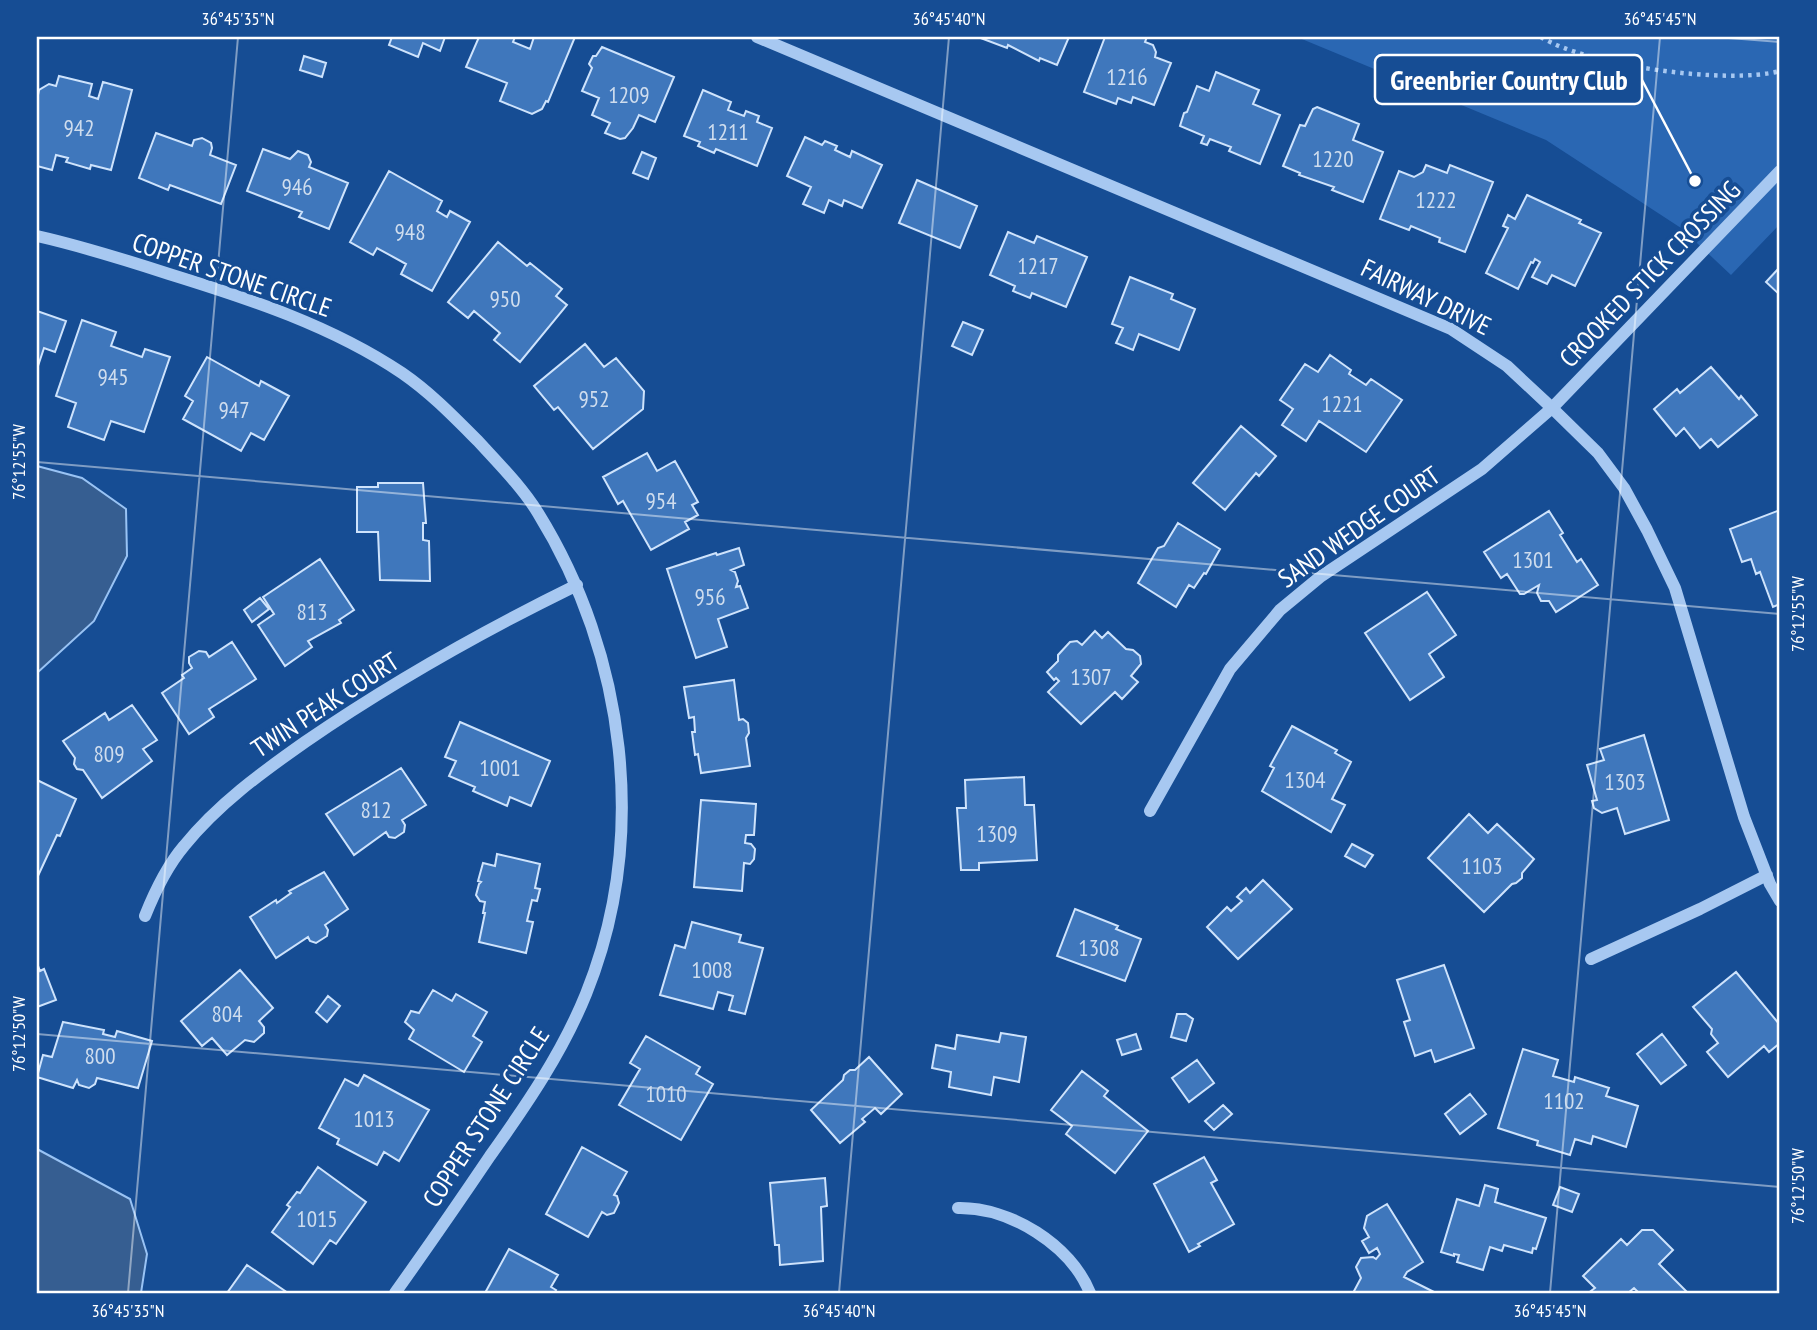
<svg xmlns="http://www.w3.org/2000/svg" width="1817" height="1330" viewBox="0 0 1817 1330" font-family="'PT Sans Narrow',sans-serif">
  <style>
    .green { fill: #2a67b3 }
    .water { fill: #365e91; stroke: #99c3f4; stroke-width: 2 }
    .building { fill: #3f77bc; stroke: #cee3fc; stroke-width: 2 }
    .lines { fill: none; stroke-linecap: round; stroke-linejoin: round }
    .path { stroke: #a7c8f1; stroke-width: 4.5; stroke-dasharray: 3.5 5; stroke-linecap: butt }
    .minor { stroke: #a7c8f1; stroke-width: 12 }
    .ticks { fill: none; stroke: #fff; stroke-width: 2; stroke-opacity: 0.45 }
    .labels { text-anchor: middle; stroke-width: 7; stroke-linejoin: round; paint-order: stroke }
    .number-label { font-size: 23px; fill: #cfddee }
    .street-label { font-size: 26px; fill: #fff; stroke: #164d94 }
    .leader { fill: none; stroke: #fff; stroke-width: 2.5 }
    .callout-dot { fill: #fff; stroke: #164d94; stroke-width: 2.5 }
    .callout { fill: #164d94; stroke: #fff; stroke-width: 2.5 }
    .callout-label { font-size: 28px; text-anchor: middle; font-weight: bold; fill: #fff }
    .neatline { fill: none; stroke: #fff; stroke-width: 2.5 }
    .ticks-label { font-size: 18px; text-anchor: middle; fill: #fff }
  </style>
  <rect width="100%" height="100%" fill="#164d94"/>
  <!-- green -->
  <path class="green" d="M1297 37H1780V224L1731 275 1681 228 1546 140Z"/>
  <!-- water -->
  <path class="water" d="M37 466 82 478 126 509 127 556 94 621 37 673Z
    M37 1149 130 1199 147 1254 141 1293H37Z"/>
  <!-- building -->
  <path class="building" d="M392 37H445L440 51 423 43 418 57 389 45Z
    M479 37H515L513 42 530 49 534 37H575L548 102 546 101 542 109 532 114 500 101 507 83 466 67Z
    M978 37H1069L1057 65 1040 58 1039 61 1008 45 1007 48Z
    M1105 37H1147L1145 42 1153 45 1156 52 1155 57 1171 63 1154 105 1133 97 1131 103 1118 98 1116 104 1084 92Z
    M602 47 674 77 655 122 639 115 633 128 625 138 620 139 605 133 610 123 592 115 599 98 582 91 592 68 589 64 593 56H596Z
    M304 56 326 63 322 77 300 70Z
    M1216 72 1259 90 1253 104 1280 115 1260 164 1229 151 1231 147 1210 139 1207 145 1201 143 1204 136 1180 126 1184 113 1187 112 1197 86 1209 91Z
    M59 76 92 84 89 96 98 99 103 82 132 90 111 170 91 165 90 169 66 162 68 158 56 155 52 170 37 166V100L39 90 49 84 56 86Z
    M703 90 731 102 728 110 744 116 746 111 759 116 757 122 772 128 757 166 716 149 714 153 698 146 700 142 684 136Z
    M1317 107 1359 124 1353 140 1383 152 1363 202 1332 190 1334 187 1299 175 1300 173 1283 166 1300 125 1305 126 1313 109Z
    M156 133 192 146 194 140 202 138 211 143 212 148 210 155 236 165 221 204 170 185 168 190 139 178Z
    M805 137 822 145 825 141 837 146 835 150 850 157 852 151 882 165 862 208 844 200 842 206 829 200 824 213 803 204 811 187 787 176Z
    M263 149 290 159 298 151 308 155 311 162 309 167 348 183 329 229 299 217 302 212 247 191Z
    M642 152 656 158 648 179 633 173Z
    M1426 165 1447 173 1450 165 1493 182 1465 252 1439 242 1440 238 1411 226 1409 230 1380 219 1399 171 1414 177 1423 172Z
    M389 171 442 201 437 211 447 217 450 211 470 222 432 291 401 274 406 264 377 248 373 255 350 242Z
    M917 180 977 206 960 248 899 223Z
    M1527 195 1581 220 1579 223 1601 233 1575 286 1552 275 1547 284 1532 277 1540 262 1535 259 1533 263 1531 262 1518 289 1486 273 1508 228 1503 226 1508 215 1515 219Z
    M1008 232 1034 243 1037 236 1087 257 1066 307 1032 293 1030 298 1013 291 1015 286 990 275Z
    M498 242 527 266 530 263 562 289 556 296 567 305 520 362 494 340 500 333 474 311 468 318 448 302Z
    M1779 268 1780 269V295L1766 282Z
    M1130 277 1173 294 1171 299 1195 309 1179 350 1139 334 1133 350 1116 343 1123 328 1112 324Z
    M37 311 66 321 55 352 44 348 37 369Z
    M82 320 116 332 111 346 142 357 145 349 170 357 144 432 111 421 104 440 68 427 76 403 56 396Z
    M963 322 983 330 972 355 952 346Z
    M585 344 604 367 616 358 644 391 643 409 593 449 558 407 554 410 534 386Z
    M1330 355 1351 370 1349 374 1366 385 1371 379 1402 400 1366 452 1319 421 1306 441 1282 425 1293 409 1280 400 1305 364 1318 372Z
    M207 357 259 386 261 381 289 396 264 440 251 433 241 451 183 419 193 401 185 396Z
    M1711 367 1739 399 1741 396 1757 415 1718 447 1711 439 1700 448 1684 428 1676 436 1654 409 1677 389 1680 393Z
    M1241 426 1276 456 1259 476 1256 473 1225 510 1193 483Z
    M647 453 657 471 675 461 698 502 692 505 698 515 685 522 689 529 651 550 623 501 618 504 603 477Z
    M378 483H423L426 523H423V540L429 541 430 581 380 580 378 532H357V487H378Z
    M1780 510V604L1773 607 1760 572 1756 574 1751 559 1742 562 1730 529Z
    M1549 511 1563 533 1560 535 1577 562 1581 559 1598 585 1556 612 1549 601H1541L1537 593 1539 585 1524 594H1520L1507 574 1501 578 1484 552Z
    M1178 523 1220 549 1206 574 1204 573 1194 588 1189 585 1176 607 1138 583 1158 548 1164 546Z
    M739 548 744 565 731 570 735 572 738 581 736 587 740 586 748 608 718 619 727 647 696 658 667 569 716 553 717 555Z
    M320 559 354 610 339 620 341 623 308 641 312 647 285 666 258 625 274 614 263 597Z
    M1427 592 1456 635 1429 654 1444 677 1410 700 1365 633Z
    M260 598 269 609 252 622 244 610Z
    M1095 631 1102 638 1108 632 1126 649 1133 650 1140 656 1141 664 1131 676 1138 682 1122 699 1115 692 1081 724 1048 692 1059 681 1056 678 1054 680 1047 672 1058 661V655L1070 642 1077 641 1082 645Z
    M232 642 256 679 209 709 214 717 189 734 162 693 184 678 182 675 192 668 189 663V657L199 651 206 652 209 657Z
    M734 680 739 720 743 719 748 723 749 733 746 738 750 766 701 773 698 754 695 755 692 732H695L694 717 689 718 684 687Z
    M132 705 157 740 143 749 152 761 102 798 83 770 77 769 74 764 75 758 63 741 105 713 109 720Z
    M460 722 550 761 531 806 510 797 507 806 473 791 475 787 449 776 456 761 445 757Z
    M1292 726 1337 750 1335 753 1351 762 1332 799 1345 805 1331 832 1262 791 1274 768 1270 766Z
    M1644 735 1669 820 1625 834 1617 808 1602 813 1594 808 1592 801 1597 800 1587 765 1604 760 1600 749Z
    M401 768 426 805 402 820 405 825 404 832 395 838 389 837 386 832 354 855 326 814Z
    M1024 777 1025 805H1034L1037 860 979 863V870H961L957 808H966L965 780Z
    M37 780 76 799 60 836 57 835 37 878Z
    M701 800 756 804 754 835H746L745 843 751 844 755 849 754 859 750 864 744 863 742 891 694 887Z
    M1469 814 1488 833 1497 824 1534 859 1522 873V878L1516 883 1512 884 1484 912 1428 858Z
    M1352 844 1373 855 1365 867 1345 856Z
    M497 854 540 864 535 888 540 889 537 901 532 900 527 921 533 922 526 953 479 942 485 913H483L485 902 480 901 476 895 479 884 481 882 478 881 483 863 495 866Z
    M324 872 348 909 325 925 328 930 327 936 316 943 310 941 308 937 276 958 250 917 276 900 277 903 291 893 289 891Z
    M1263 880 1292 909 1238 959 1207 927 1227 907 1231 911 1242 901 1237 897 1246 888 1250 893Z
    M1075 909 1118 926 1116 929 1141 939 1125 981 1057 956Z
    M692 922 741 935 739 942 763 948 745 1014 729 1010 733 996 718 992 713 1009 660 995 675 945 685 948Z
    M37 963 40 971 44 969 56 1000 37 1007Z
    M1444 965 1474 1048 1435 1062 1431 1050 1415 1056 1404 1022 1410 1020 1397 980Z
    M240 970 273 1008 259 1021 264 1027V1033L254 1042 245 1040 227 1055 212 1038 202 1046 181 1021Z
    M1736 972 1780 1025V1043L1769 1052 1764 1046 1728 1077 1707 1052 1718 1043 1711 1034 1712 1029 1693 1007Z
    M433 990 452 1001 456 994 487 1012 473 1036 482 1042 464 1072 409 1039 414 1030 405 1022 411 1011 419 1013Z
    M328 996 340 1006 327 1022 316 1012Z
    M1177 1014H1186L1193 1019 1186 1041 1171 1037Z
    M63 1022 104 1030 103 1034 115 1037 117 1031 152 1041 138 1088 97 1078 95 1084 89 1088 79 1085 77 1080 73 1088 37 1077 43 1055 52 1057Z
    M1001 1033 1026 1037 1019 1082 994 1077 991 1095 949 1087 951 1072 932 1068 936 1045 955 1049 957 1035 999 1042Z
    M1136 1034 1141 1049 1122 1055 1117 1040Z
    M1662 1034 1686 1065 1661 1084 1637 1054Z
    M646 1036 700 1067 696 1074 713 1084 681 1140 619 1105 640 1069 630 1063Z
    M1523 1049 1558 1060 1553 1076 1574 1082 1575 1077 1609 1088 1606 1096 1638 1106 1626 1147 1593 1136 1591 1144 1575 1139 1570 1155 1537 1145 1538 1141 1498 1128Z
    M869 1057 902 1094 881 1114 875 1108 862 1119 865 1122 840 1143 811 1110 843 1080 844 1075 850 1070H855Z
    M1197 1060 1214 1083 1189 1102 1172 1078Z
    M1082 1071 1108 1091 1104 1096 1148 1131 1115 1173 1066 1134 1072 1126 1051 1110Z
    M364 1075 429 1110 399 1161 384 1152 377 1165 337 1144 339 1139 319 1128 345 1079 358 1086Z
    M1470 1094 1486 1114 1460 1134 1445 1114Z
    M1223 1105 1232 1114 1214 1130 1205 1121Z
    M582 1147 627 1172 614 1195 617 1196 619 1203 614 1213 607 1215 602 1212 588 1237 546 1214Z
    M1204 1157 1217 1180 1211 1183 1234 1224 1198 1244 1200 1246 1189 1252 1154 1184Z
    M318 1167 366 1202 336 1244 330 1240 313 1264 272 1232 290 1207 287 1205 297 1192 300 1193Z
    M825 1178 827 1206 821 1207 823 1261 780 1265 779 1245H775L770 1183Z
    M1485 1185 1498 1189 1495 1202 1546 1218 1536 1249 1533 1248 1532 1253 1504 1245 1502 1251 1490 1247 1483 1270 1457 1262 1459 1255 1454 1254V1256L1441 1252 1457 1199 1479 1206Z
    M1560 1187 1579 1194 1572 1212 1553 1205Z
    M1387 1204 1423 1262 1407 1272 1404 1277 1436 1293H1353L1361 1278 1356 1267 1361 1258 1373 1257 1376 1259 1380 1254 1377 1248 1369 1253 1362 1241 1369 1237 1364 1228 1367 1216Z
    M1642 1230H1653L1673 1250 1659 1264 1688 1293H1639L1634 1288 1628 1293H1594L1591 1291 1595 1288 1583 1276 1621 1239 1627 1245Z
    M509 1249 558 1275 551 1287 556 1290 554 1293H485Z
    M247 1265 288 1293H227Z"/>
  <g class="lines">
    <!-- path -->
    <path class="path" d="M1541 37C1587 66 1728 85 1780 71"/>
    <!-- minor -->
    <path class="minor" d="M757 37 1451 329 1507 366 1552 408 1598 453 1624 488 1647 530 1675 588 1744 817 1770 884 1780 901
      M37 236C81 246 126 260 169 274 250 299 332 326 402 373 431 393 454 417 478 441 499 464 522 487 538 513 626 655 649 838 586 994 562 1053 527 1104 490 1156 459 1202 427 1248 395 1293
      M1150 811 1230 669 1280 610 1320 577 1482 469 1552 408 1780 171
      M145 916C155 891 167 866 184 846 218 804 261 773 305 742 391 683 483 631 577 585
      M1591 959 1700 909 1767 875
      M958 1208C1010 1207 1071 1245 1090 1293"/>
  </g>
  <!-- ticks -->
  <path class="ticks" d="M1716 37 1780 42M37 462 1780 614M37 1034 1780 1187M128 1293 238 37M839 1293 949 37M1550 1293 1660 37"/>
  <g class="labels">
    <!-- number labels -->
    <g class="number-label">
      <text x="1127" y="85">1216</text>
      <text x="629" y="103">1209</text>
      <text x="79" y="136">942</text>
      <text x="728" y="140">1211</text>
      <text x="1333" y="167">1220</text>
      <text x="297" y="195">946</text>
      <text x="1436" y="208">1222</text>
      <text x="410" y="240">948</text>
      <text x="1038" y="274">1217</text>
      <text x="505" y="307">950</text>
      <text x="113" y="385">945</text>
      <text x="594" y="407">952</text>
      <text x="1342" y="412">1221</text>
      <text x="234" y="418">947</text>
      <text x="661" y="509">954</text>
      <text x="1533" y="568">1301</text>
      <text x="710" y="605">956</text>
      <text x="312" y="620">813</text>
      <text x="1091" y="685">1307</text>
      <text x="109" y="762">809</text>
      <text x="500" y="776">1001</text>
      <text x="1305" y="788">1304</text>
      <text x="1625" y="790">1303</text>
      <text x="376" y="818">812</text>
      <text x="997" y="842">1309</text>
      <text x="1482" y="874">1103</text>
      <text x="1099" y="956">1308</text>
      <text x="712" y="978">1008</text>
      <text x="227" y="1022">804</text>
      <text x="100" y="1064">800</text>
      <text x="666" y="1102">1010</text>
      <text x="1564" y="1109">1102</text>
      <text x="374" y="1127">1013</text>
      <text x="317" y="1227">1015</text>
    </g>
    <!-- street labels -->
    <g class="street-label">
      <text transform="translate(1650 274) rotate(-46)" y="9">CROOKED STICK CROSSING</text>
      <text transform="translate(232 275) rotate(19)" y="9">COPPER STONE CIRCLE</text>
      <text transform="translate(1426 297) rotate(26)" y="9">FAIRWAY DRIVE</text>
      <text transform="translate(1359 527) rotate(-35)" y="9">SAND WEDGE COURT</text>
      <text transform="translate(325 705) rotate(-33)" y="9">TWIN PEAK COURT</text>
      <text transform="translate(486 1117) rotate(-57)" y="9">COPPER STONE CIRCLE</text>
    </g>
  </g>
  <!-- callouts -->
  <path class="leader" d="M1695 181L1642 80"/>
  <circle class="callout-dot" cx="1695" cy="181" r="7"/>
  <rect class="callout" x="1375" y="55" width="267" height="49" rx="7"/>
  <g class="callout-label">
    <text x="1509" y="90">Greenbrier Country Club</text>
  </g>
  <!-- border -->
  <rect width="1817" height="1330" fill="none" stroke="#164d94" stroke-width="77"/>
  <rect x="38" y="38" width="1740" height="1254" class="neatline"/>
  <g class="ticks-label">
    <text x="238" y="25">36°45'35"N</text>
    <text x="949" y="25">36°45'40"N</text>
    <text x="1660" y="25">36°45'45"N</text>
    <text transform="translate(19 462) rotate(-90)" y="6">76°12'55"W</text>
    <text transform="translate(1798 614) rotate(-90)" y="6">76°12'55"W</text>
    <text transform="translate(19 1034) rotate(-90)" y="6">76°12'50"W</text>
    <text transform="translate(1798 1186) rotate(-90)" y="6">76°12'50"W</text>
    <text x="128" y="1317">36°45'35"N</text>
    <text x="839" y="1317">36°45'40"N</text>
    <text x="1550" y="1317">36°45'45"N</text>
  </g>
</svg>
